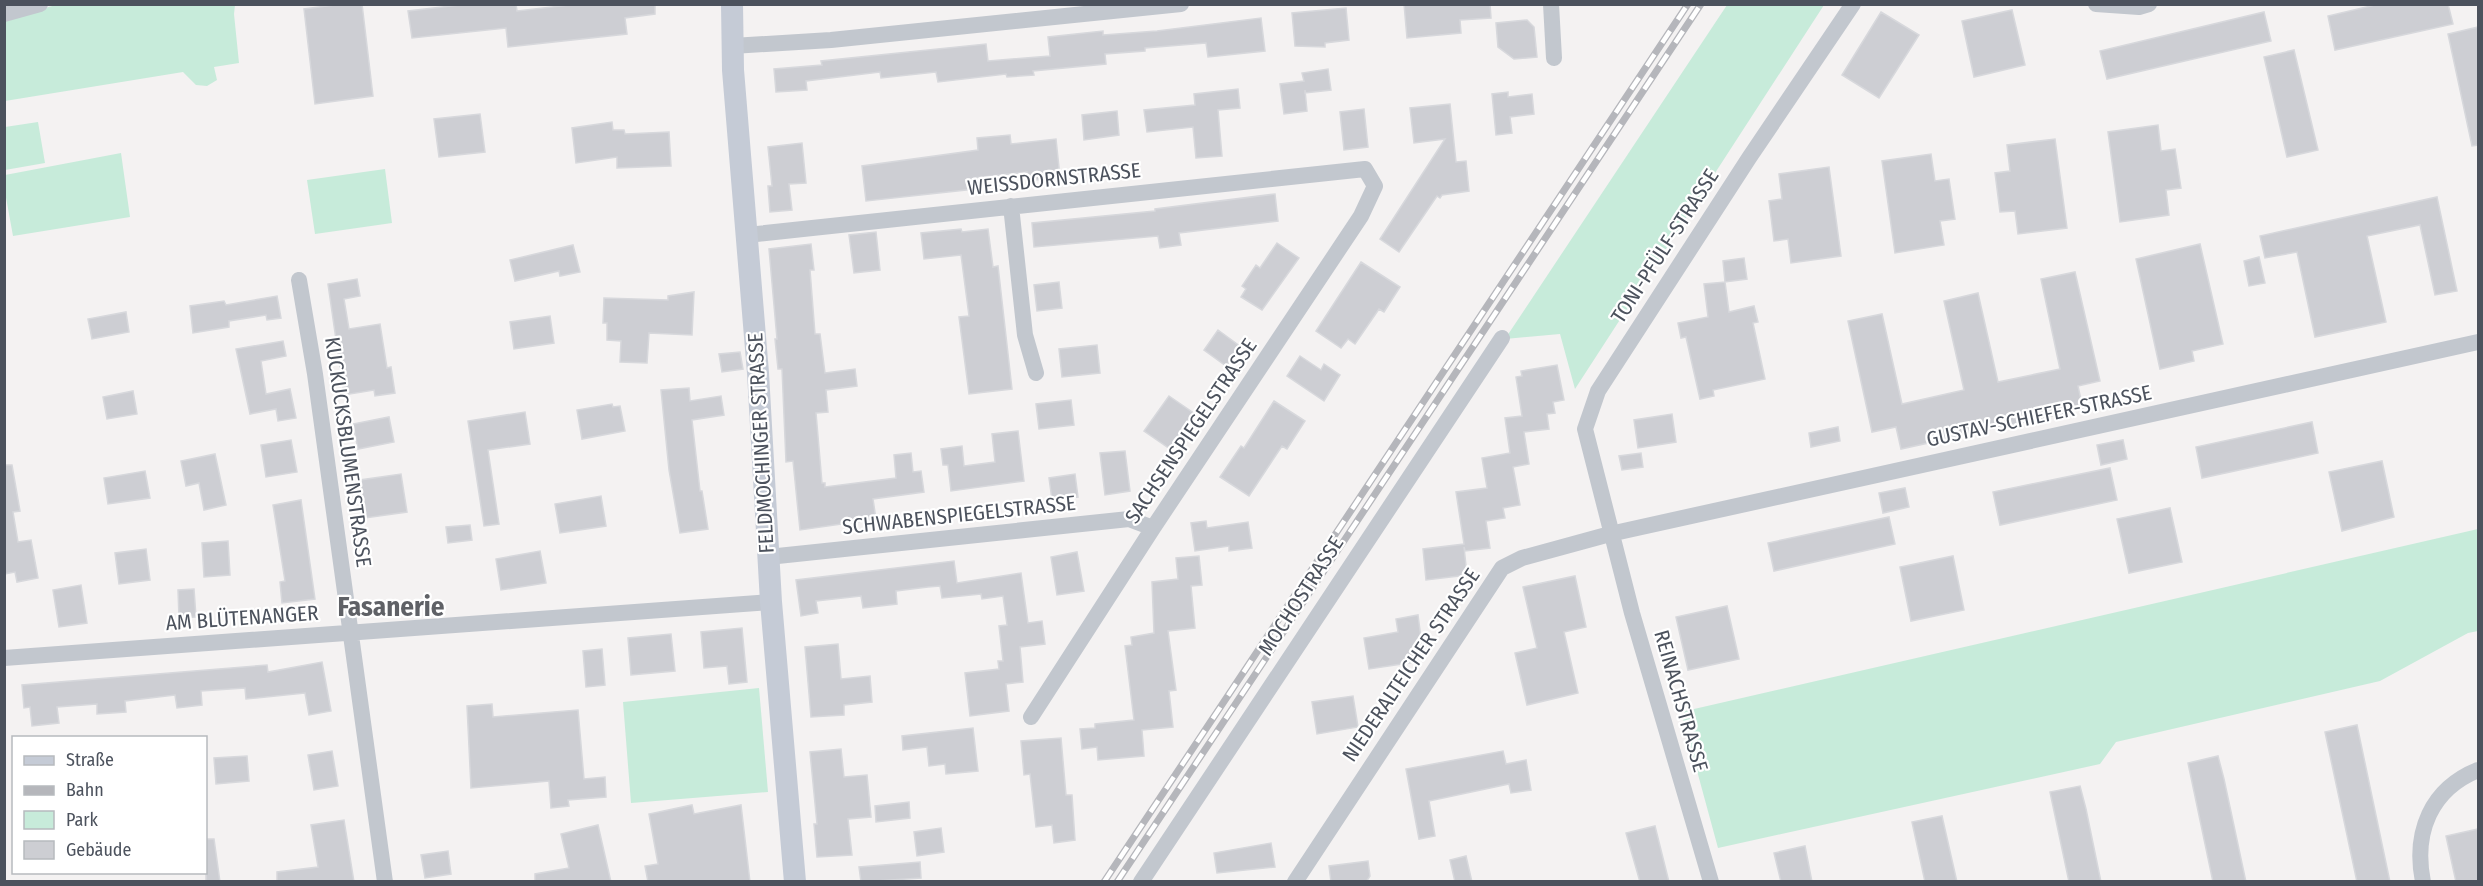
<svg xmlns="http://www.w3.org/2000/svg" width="2483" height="886" viewBox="0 0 2483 886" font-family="'Fira Sans Condensed',sans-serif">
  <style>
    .green { fill: #c7ebda }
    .building { fill: #cdced3; stroke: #d7d8dc; stroke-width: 1.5 }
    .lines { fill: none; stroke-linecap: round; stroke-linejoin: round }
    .minor { stroke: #c2c7ce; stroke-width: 16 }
    .secondary { stroke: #c5cbd6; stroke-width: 22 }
    .rail-casing { stroke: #b5b6bb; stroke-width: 7 }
    .rail { stroke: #fff; stroke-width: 4.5; stroke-dasharray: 14; stroke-linecap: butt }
    .labels { text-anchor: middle; stroke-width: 4.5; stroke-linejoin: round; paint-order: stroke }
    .street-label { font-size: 21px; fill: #4c525d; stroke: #fff }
    .district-label { font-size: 27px; font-weight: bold; fill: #5f6166; stroke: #fff }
  </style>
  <rect width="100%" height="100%" fill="#f4f2f2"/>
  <!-- green -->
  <path class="green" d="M56 5H235L234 14 239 63 214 67 217 80 207 86 196 85 183 72 5 101 4 19Z
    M1727 5H1824L1575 389 1560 334 1505 339Z
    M38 122 45 163 5 170V127Z
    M121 153 130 217 13 236 5 192V175Z
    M385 169 392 223 315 234 307 180Z
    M2478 529V631L2468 633 2380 681 2116 742 2100 764 1718 848 1681 712Z
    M759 688 768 792 631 803 623 702Z"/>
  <!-- building -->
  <path class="building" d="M342 4H362L373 96 315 104 304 9Z
    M468 4H516L517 11 578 4H655V14L625 18 627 34 508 47 506 28 412 38 408 11Z
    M1404 4H1490L1491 18 1460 20 1461 33 1407 38Z
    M2379 4H2448L2453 24 2335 50 2328 16Z
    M1346 8 1349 40 1325 43V47L1295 46 1292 13Z
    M2012 10 2025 65 1974 77 1962 21Z
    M1881 12 1919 35 1879 98 1842 75Z
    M2264 12 2271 41 2107 79 2100 51Z
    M1261 18 1265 51 1208 57 1206 43 1145 48V51L1105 54 1106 64 1033 71 1034 75 1007 77 1006 74 938 82 936 72 881 78 880 72 806 81 807 90 776 92 774 69 822 65 821 61 986 44 988 61 1050 56 1048 37 1103 31V35L1157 31Z
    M1527 20 1534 27 1537 57 1514 59 1498 47 1496 23Z
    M2478 27V145L2472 146 2448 34Z
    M2294 50 2318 150 2287 157 2264 57Z
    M1328 69 1331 90 1305 93V90L1307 111 1284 114 1280 84 1304 81 1302 73Z
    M1238 89 1240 108 1218 110 1222 156 1196 158 1193 127 1147 132 1144 110 1195 105 1194 94Z
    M1508 92V97L1532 94 1534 114 1510 117 1512 133 1496 135 1492 94Z
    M1450 104 1456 162 1466 161 1469 191 1442 195 1440 198 1437 196 1399 252 1380 239 1445 139 1414 143 1410 108Z
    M1364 109 1368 147 1344 150 1340 112Z
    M1117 111 1119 135 1084 140 1082 115Z
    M480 114 485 152 439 157 434 119Z
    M612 122 613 130H624L625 134 669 132 671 166 617 168V157L576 163 572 128Z
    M2158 125 2161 151 2175 149 2181 188 2166 190 2169 215 2120 222 2108 132Z
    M1010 135 1011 144 1056 139 1060 177 1028 181 1027 172 974 178 975 189 866 201 862 166 978 150 977 138Z
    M2055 139 2067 228 2018 234 2015 211 2000 212 1995 173 2010 171 2007 145Z
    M802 143 806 183 789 184 792 210 770 212 768 186H772L768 147Z
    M1931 154 1935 181 1949 179 1955 219 1940 221 1944 245 1895 253 1882 161Z
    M1829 167 1841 256 1791 263 1788 239 1774 241 1769 201 1782 199 1779 174Z
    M1275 194 1278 221 1179 233 1181 245 1160 248 1158 236 1034 247 1032 223 1155 211V209Z
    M2437 197 2457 291 2435 295 2420 225 2367 236 2386 322 2315 337 2297 252 2265 258 2260 236Z
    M961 229 962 232 988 229 993 267 998 266 1012 389 969 394 959 317 969 316 961 255 924 259 921 233Z
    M876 232 880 270 854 273 849 235Z
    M1277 243 1299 258 1262 310 1241 297 1246 289 1242 286 1256 265 1260 268Z
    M811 244 814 270H810L815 334H820L825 373 855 369 857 386 826 390 828 412 816 413 822 483H825V487L896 478 894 455 911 453 913 472 921 471 924 492 873 499 876 519 800 530 793 461 786 462 782 369H778L775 339H777L769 249Z
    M2200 244 2223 344 2192 351 2194 361 2160 369 2136 259Z
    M573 245 580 272 560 276 559 271 515 281 510 260Z
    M2259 257 2265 283 2249 286 2244 261Z
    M1744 258 1747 279 1725 282 1723 261Z
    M1361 262 1400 287 1384 312 1379 309 1355 344 1348 339 1341 348 1316 331Z
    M2075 272 2100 381 2078 386 2083 409 1901 449 1896 427 1872 432 1848 321 1882 314 1902 404 1964 390 1944 301 1978 293 1998 382 2060 369 2041 279Z
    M357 279 360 296 344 299 349 329 380 324 387 368 391 367 395 393 375 396 374 390 344 395 328 284Z
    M1059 282 1062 308 1037 311 1034 285Z
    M1725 282 1729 312 1754 306 1758 322 1753 323 1765 379 1713 390 1714 396 1700 399 1686 337 1681 338 1678 323 1708 317 1704 284Z
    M694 292 692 335 649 333 647 363 620 362 621 341 607 340V323H603L604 298 668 300V296Z
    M277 296 281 318 267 320 266 315 229 321V327L193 333 190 306 224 301 226 305Z
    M126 312 129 332 92 339 88 319Z
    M550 316 554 343 514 349 510 322Z
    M1218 330 1241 347 1226 366 1204 350Z
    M283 341 286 356 261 361 266 394 290 389 296 418 278 421 276 409 250 414 236 349Z
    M1097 345 1100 373 1062 377 1059 349Z
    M740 352 743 369 722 372 719 354Z
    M1300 356 1321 370 1324 364 1340 375 1324 401 1287 376Z
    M1557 365 1564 400 1553 402 1555 413 1547 414 1549 429 1524 432 1529 464 1513 467 1520 505 1503 508 1505 518 1486 521 1490 548 1465 551 1464 547 1467 575 1426 580 1423 549 1464 544 1456 492 1487 488 1482 458 1510 453 1505 418 1522 416 1516 377 1522 376 1521 371Z
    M689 388 690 401 721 396 724 415 692 420 700 491H702L708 529 680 533 669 470 661 390Z
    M133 391 137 414 107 419 103 397Z
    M1169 396 1195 414 1170 449 1144 431Z
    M1071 400 1074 425 1039 429 1036 404Z
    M1274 401 1305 421 1287 449 1282 446 1249 496 1220 477 1241 446 1244 448Z
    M612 404 613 407 620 406 625 431 582 439 577 410Z
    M525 412 530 444 488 450 499 524 484 526 468 421Z
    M1672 414 1676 442 1638 448 1634 420Z
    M389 417 394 442 358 449 353 424Z
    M2312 422 2318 453 2202 478 2196 447Z
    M1838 427 1840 441 1811 447 1809 433Z
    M1018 431 1024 481 951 491 948 465H943L941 449 962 446 964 466 995 462 992 434Z
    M291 440 297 472 266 477 261 445Z
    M2123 440 2127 459 2101 465 2097 445Z
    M1125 451 1130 491 1105 495 1100 453Z
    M1641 453 1643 467 1622 470 1619 456Z
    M215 454 226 505 204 510 199 483 186 486 181 461Z
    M2382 461 2394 517 2342 531 2329 472Z
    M4 465H12L20 511 13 512 18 542 31 540 38 578 17 582 15 572 4 574Z
    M2110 468 2117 500 2000 525 1993 492Z
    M145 471 150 498 108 504 104 478Z
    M401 474 407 512 365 518 360 480Z
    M1075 474 1078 497 1052 500 1049 478Z
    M1905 488 1909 507 1883 513 1879 493Z
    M601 496 606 526 560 533 555 504Z
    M301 500 315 599 282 603 280 582 285 581 273 505Z
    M2170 508 2182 562 2129 573 2117 519Z
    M1889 517 1895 544 1774 571 1768 543Z
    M1206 521 1207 528 1248 522 1252 548 1229 551V546L1195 551 1191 523Z
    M470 525 472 540 448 543 446 527Z
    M228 541 230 575 204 577 202 543Z
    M146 549 150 580 119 584 115 553Z
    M540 551 546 583 501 590 496 559Z
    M1077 552 1084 591 1057 595 1051 557Z
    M1199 556 1202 585 1191 586 1195 628 1168 631 1176 690 1169 691 1173 727 1142 730 1144 756 1098 760 1097 747 1082 749 1080 729 1095 728V724L1134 720 1125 646 1132 645 1131 637 1154 633 1152 582 1178 579 1176 558Z
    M1953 556 1964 610 1911 621 1900 567Z
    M954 561 957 583 1021 573 1028 623 1042 621 1045 644 1020 647 1023 682 1006 684 1009 711 970 716 965 673 999 669 998 661H1003L999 626 1007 625 1003 596 982 599 981 594 942 598 940 586 928 587 896 591 897 604 863 608 861 596 816 601 818 613 801 616 796 580Z
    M1575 576 1586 627 1564 632 1578 693 1527 705 1515 653 1537 648 1523 587Z
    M81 585 87 623 59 627 53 590Z
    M194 589 196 617 179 618 178 590Z
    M1727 606 1739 659 1688 670 1676 617Z
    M1418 615 1422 646 1413 648 1415 662 1369 669 1364 638 1398 632 1396 619Z
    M742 628 747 682 729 684 727 666 704 668 701 632Z
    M671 634 675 671 631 675 628 638Z
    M838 644 841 679 870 676 872 702 844 705V715L811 717 805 647Z
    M602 649 605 685 586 687 583 651Z
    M322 662 331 711 309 715 305 693 246 699 245 688 201 691 202 705 177 708 175 695 125 701 126 712 97 714V704L57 707 59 723 32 726 30 707 24 708 22 685 267 665 268 672Z
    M1353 696 1358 727 1317 734 1312 702Z
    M492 704 493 717 578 710 584 779 605 777 606 797 568 800 569 806 551 808 549 781 471 788 467 706Z
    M2357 725 2386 863 2390 882H2357L2325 732Z
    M973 728 978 771 946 774 945 764 929 766 927 747 903 750 902 736Z
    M1061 738 1066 795H1072L1075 840 1054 843 1052 825 1036 827 1030 774 1024 775 1021 741Z
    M841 749 844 777 867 775 871 817 848 819 852 855 817 857 814 824H817L810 752Z
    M332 751 338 786 314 790 308 755Z
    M1503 751 1506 764 1526 760 1531 790 1511 793 1509 784 1429 801 1435 836 1419 839 1406 769Z
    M247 756 249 781 216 784 214 758Z
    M2218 756 2224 779 2246 882H2213L2188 763Z
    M2080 786 2086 809 2101 882H2069L2050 792Z
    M909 802 910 818 876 822 875 806Z
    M692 805 694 814 741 805 750 882H648L645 866 658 864 649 814Z
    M1942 816 1957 882H1925L1912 822Z
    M344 820 354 882H277V872L318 867 311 825Z
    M598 825 611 882H535V874L569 868 561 834Z
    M1655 826 1669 882H1640L1626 833Z
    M941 828 944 852 917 856 914 832Z
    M2478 829V882H2456L2446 836Z
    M206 839H214L220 882H206Z
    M1271 843 1275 867 1217 873 1214 853Z
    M1805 846 1812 882H1781L1774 853Z
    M448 851 451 874 425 878 421 855Z
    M1466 856 1472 882H1455L1450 860Z
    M1368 861 1370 876 1366 882H1331L1329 866Z
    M920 862 921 878 861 882 859 867Z"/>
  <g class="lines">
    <!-- minor -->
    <path class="minor" d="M1551 4 1554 58
      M2096 4 2139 7 2149 4
      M4 14 40 4
      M732 46 831 40 1181 4
      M1011 206 1025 335 1036 373
      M747 235 1365 169 1375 186 1361 216 1153 528 1031 717
      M299 280 315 374 385 882
      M768 557 1129 519 1153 528
      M4 658 771 602
      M1141 882 1502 338
      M1295 882 1502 568 1522 558 1610 534 2478 342
      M1711 882 1632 613 1585 429 1598 391 1749 158 1853 4
      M2423 882C2413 832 2431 789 2478 770"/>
    <!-- secondary -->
    <path class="secondary" d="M732 4 733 70 758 373 771 602 795 882"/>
    <!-- rail casing -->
    <g class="rail-casing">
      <path id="rail" d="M1104 882 1688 4
        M1117 882 1701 4"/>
    </g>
    <!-- rail -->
    <use href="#rail" class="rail"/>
  </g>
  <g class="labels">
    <!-- street labels -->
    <g class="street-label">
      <text transform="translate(1054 179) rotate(-6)" y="7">WEISSDORNSTRASSE</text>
      <text transform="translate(1665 246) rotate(-57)" y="7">TONI-PFÜLF-STRASSE</text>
      <text transform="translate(2039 416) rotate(-12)" y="7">GUSTAV-SCHIEFER-STRASSE</text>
      <text transform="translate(1191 431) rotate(-56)" y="7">SACHSENSPIEGELSTRASSE</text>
      <text transform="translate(761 443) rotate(-93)" y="7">FELDMOCHINGER STRASSE</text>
      <text transform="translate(348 452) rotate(82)" y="7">KUCKUCKSBLUMENSTRASSE</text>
      <text transform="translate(959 515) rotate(-6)" y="7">SCHWABENSPIEGELSTRASSE</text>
      <text transform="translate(1301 596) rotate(-57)" y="7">MOCHOSTRASSE</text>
      <text transform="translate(242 618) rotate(-4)" y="7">AM BLÜTENANGER</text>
      <text transform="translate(1411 665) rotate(-56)" y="7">NIEDERALTEICHER STRASSE</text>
      <text transform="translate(1681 701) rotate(74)" y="7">REINACHSTRASSE</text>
    </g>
    <!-- district labels -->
    <g class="district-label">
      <text x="391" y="616">Fasanerie</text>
    </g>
  </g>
  <!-- border -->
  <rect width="2483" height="886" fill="none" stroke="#4c525d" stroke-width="12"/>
  <!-- legend -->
  <rect x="12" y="736" width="195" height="138" fill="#ffffff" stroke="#b7babe" stroke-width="1.5"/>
  <rect x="24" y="756" width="30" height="9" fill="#c5cbd6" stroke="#b7babe" stroke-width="1.5"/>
  <text x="66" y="766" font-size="18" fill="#4c525d">Straße</text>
  <rect x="24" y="786" width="30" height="9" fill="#b5b6bb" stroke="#b7babe" stroke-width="1.5"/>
  <text x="66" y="796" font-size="18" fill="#4c525d">Bahn</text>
  <rect x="24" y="811" width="30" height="18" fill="#c7ebda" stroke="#b7babe" stroke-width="1.5"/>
  <text x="66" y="826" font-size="18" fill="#4c525d">Park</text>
  <rect x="24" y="841" width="30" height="18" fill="#cdced3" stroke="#b7babe" stroke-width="1.5"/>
  <text x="66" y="856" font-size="18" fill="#4c525d">Gebäude</text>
</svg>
